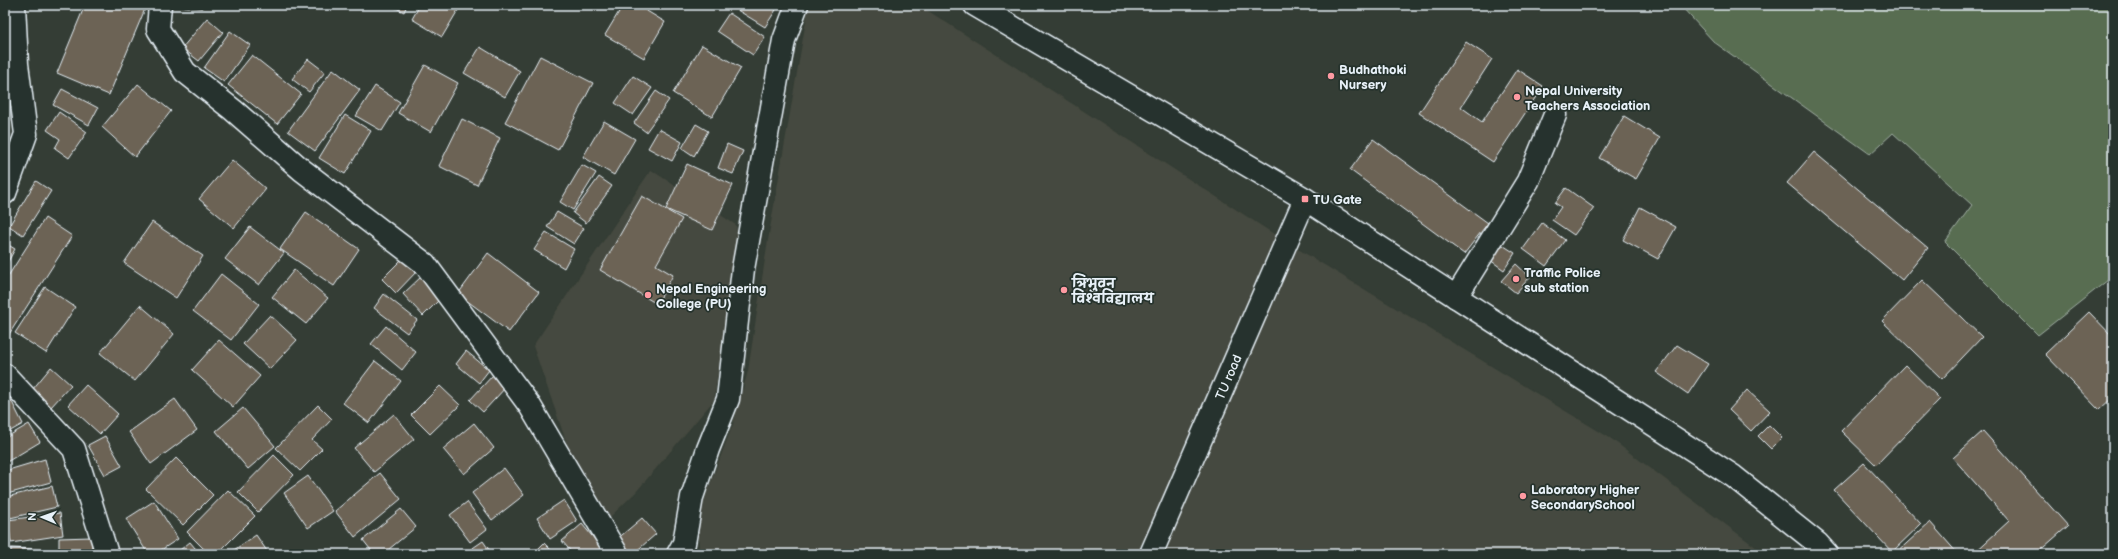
<svg xmlns="http://www.w3.org/2000/svg" width="2118" height="559" viewBox="0 0 2118 559" font-family="'Balsamiq Sans','Playpen Sans Deva',sans-serif">
  <style>
    .built { fill: #45493f }
    .green { fill: #596d51; stroke: #a0afa4 }
    .building { fill: #6c6455; stroke: #e8f1f8 }
    .lines { fill: none; stroke-linecap: round; stroke-linejoin: round }
    .minor-casing { stroke: #e8f1f8; stroke-width: 25 }
    .tertiary-casing { stroke: #e8f1f8; stroke-width: 25 }
    .secondary-casing { stroke: #e8f1f8; stroke-width: 25 }
    .minor { stroke: #26332d; stroke-width: 22 }
    .tertiary { stroke: #26332d; stroke-width: 22 }
    .secondary { stroke: #26332d; stroke-width: 22 }
    .poi-dot { fill: #ff9aa2; stroke: #26332d; stroke-width: 1.5 }
    .labels { text-anchor: middle; stroke-width: 3.5; stroke-linejoin: round; paint-order: stroke }
    .poi-label { font-size: 13px; font-weight: bold; fill: #e8f1f8; stroke: #26332d; text-anchor: start }
    .street-label { font-size: 13px; fill: #e8f1f8; stroke: #26332d }
  </style>
  <rect width="100%" height="100%" fill="#343d35"/>
  <filter id="ink" filterUnits="userSpaceOnUse"><feTurbulence type="fractalNoise" baseFrequency=".025" numOctaves="2"/><feDisplacementMap in="SourceGraphic" scale="8" xChannelSelector="R" yChannelSelector="G"/><feConvolveMatrix kernelMatrix="1 2 1 2 8 2 1 2 1" color-interpolation-filters="sRGB"/></filter>
  <g filter="url(#ink)">
    <!-- built -->
    <path class="built" d="M810 5H919L1288 243 1610 438 1765 554H699L698 522 707 492 733 424 748 371 767 246 808 9Z
      M651 170 736 225 738 244 714 400 636 492 610 517 576 470 533 346Z"/>
    <!-- green -->
    <path class="green" d="M1680 5H2113V276L2038 335 1945 242 1972 205 1893 133 1870 154 1714 42Z"/>
    <!-- building -->
    <path class="building" d="M85 5H135L145 9 109 95 57 73Z
      M168 5H203L202 8Z
      M390 5H407L404 12Z
      M420 5H461L442 37 412 19Z
      M623 5H637L665 22 644 58 605 35Z
      M736 5H779L765 27 734 8Z
      M729 13 765 37 753 55 717 31Z
      M207 18 223 32 199 61 182 48Z
      M230 31 250 45 224 82 204 68Z
      M1466 42 1492 59 1461 107 1482 122 1517 69 1543 86 1493 162 1419 113Z
      M702 45 741 68 712 117 673 93Z
      M480 47 520 71 505 97 464 73Z
      M252 55 301 94 277 124 228 85Z
      M540 56 593 83 558 150 505 122Z
      M308 59 325 72 309 92 292 79Z
      M425 65 458 83 431 132 398 113Z
      M333 69 360 90 315 151 288 131Z
      M633 76 652 88 633 115 615 103Z
      M138 84 171 111 135 157 102 127Z
      M375 86 400 102 382 131 356 116Z
      M62 89 98 108 89 125 53 105Z
      M656 91 669 100 646 132 634 123Z
      M59 112 87 132 69 158 55 148 60 139 47 130Z
      M345 115 371 131 345 174 319 158Z
      M1624 116 1660 138 1636 179 1599 158Z
      M462 119 500 138 477 185 439 166Z
      M604 121 635 139 614 175 583 157Z
      M696 124 708 131 694 156 682 148Z
      M659 129 682 142 672 161 648 148Z
      M1373 139 1488 223 1464 254 1350 170Z
      M727 144 743 151 733 174 718 168Z
      M1814 152 1928 248 1902 280 1787 183Z
      M232 160 266 189 234 228 199 199Z
      M687 164 733 185 712 230 666 209Z
      M582 165 596 173 573 210 560 202Z
      M599 177 612 186 586 223 573 213Z
      M36 181 51 191 23 235 9 226Z
      M1566 188 1594 208 1574 235 1552 220 1561 207 1555 203Z
      M642 196 682 219 656 265 673 275 657 304 600 270Z
      M1640 207 1676 227 1658 259 1623 240Z
      M306 212 359 249 334 286 280 249Z
      M557 212 584 228 574 244 547 227Z
      M45 218 72 236 6 339 5 281Z
      M152 222 203 256 176 298 124 263Z
      M1542 223 1565 240 1546 266 1523 249Z
      M250 227 284 253 259 285 225 259Z
      M546 232 574 249 564 268 534 250Z
      M5 243 15 249 5 267Z
      M1501 244 1515 253 1504 270 1490 260Z
      M488 253 539 292 509 332 458 294Z
      M404 257 418 270 396 293 382 279Z
      M1516 264 1530 277 1516 293 1501 281Z
      M294 270 328 298 306 324 272 297Z
      M221 274 259 304 231 340 193 311Z
      M422 276 442 297 423 316 403 294Z
      M1922 280 1982 337 1942 379 1882 321Z
      M45 287 75 307 46 353 15 333Z
      M384 294 417 320 407 333 374 308Z
      M140 305 174 334 135 381 100 353Z
      M2089 312 2113 337V397L2099 410 2045 354Z
      M270 315 297 340 270 369 243 344Z
      M386 326 416 352 402 370 371 344Z
      M219 340 260 376 233 407 192 370Z
      M1677 345 1708 364 1688 394 1656 372Z
      M466 351 489 370 479 383 456 364Z
      M375 361 401 381 369 423 343 403Z
      M1905 365 1940 399 1876 465 1841 431Z
      M51 367 71 385 51 407 32 390Z
      M493 375 506 387 483 412 470 400Z
      M86 385 118 414 100 434 68 405Z
      M440 386 460 405 430 434 411 415Z
      M1747 390 1770 411 1751 431 1729 410Z
      M175 399 197 430 151 464 129 432Z
      M11 400 23 424 5 434V403Z
      M318 405 332 419 312 440 322 449 300 471 276 448Z
      M243 408 275 446 248 469 216 431Z
      M394 414 414 439 374 472 354 448Z
      M474 423 494 448 464 474 443 449Z
      M29 424 40 442 5 463V438Z
      M1769 425 1782 438 1771 449 1758 436Z
      M1983 431 2068 526 2036 554H1973L2009 521 1953 458Z
      M105 436 122 466 105 475 88 445Z
      M274 455 294 475 258 512 238 492Z
      M176 458 213 495 183 525 146 489Z
      M45 459 51 482 7 494 5 471Z
      M1864 463 1921 524 1892 552 1834 490Z
      M504 468 524 495 492 520 472 493Z
      M380 473 401 499 355 537 335 511Z
      M308 476 333 511 308 528 284 493Z
      M52 486 57 507 10 518 6 497Z
      M228 490 255 516 217 554H209L187 532Z
      M564 500 577 521 550 539 537 518Z
      M154 501 178 539 155 554H148L126 519Z
      M467 502 487 529 470 542 450 515Z
      M401 509 416 527 383 554H374L363 540Z
      M60 513 63 535 11 543 8 520Z
      M642 518 656 534 633 554H627L616 540Z
      M1930 522 1958 554H1895Z
      M582 524 602 548 595 554H573L562 541Z
      M256 535 269 554H228Z
      M92 537V554H59V538Z
      M483 541 492 554H464Z
      M190 542 200 554H175Z
      M544 543 555 554H533Z
      M11 548 50 550V554H11Z"/>
    <g class="lines">
      <!-- minor casing -->
      <g class="minor-casing">
        <path id="minor" d="M160 5 158 29 185 72 233 110 302 170 425 264 530 406 617 554
          M5 193 26 134 17 64 14 5
          M1456 297 1528 181 1555 115
          M5 375 74 449 107 554
          M678 554 684 543 692 497 708 449 728 399 743 269 784 40 797 5"/>
      </g>
      <!-- tertiary casing -->
      <g class="tertiary-casing">
        <path id="tertiary" d="M1151 554 1305 199"/>
      </g>
      <!-- secondary casing -->
      <g class="secondary-casing">
        <path id="secondary" d="M975 5 1305 199 1733 476 1817 543 1827 554"/>
      </g>
      <!-- minor -->
      <use href="#minor" class="minor"/>
      <!-- tertiary -->
      <use href="#tertiary" class="tertiary"/>
      <!-- secondary -->
      <use href="#secondary" class="secondary"/>
    </g>
  </g>
  <!-- markers -->
  <g class="poi-dot">
    <circle cx="1331" cy="76" r="4"/>
    <circle cx="1517" cy="97" r="4"/>
    <rect x="1301" y="195" width="8" height="8" rx="2"/>
    <circle cx="1516" cy="279" r="4"/>
    <circle cx="1064" cy="290" r="4"/>
    <circle cx="648" cy="295" r="4"/>
    <circle cx="1523" cy="496" r="4"/>
  </g>
  <g class="labels">
    <!-- poi labels -->
    <g class="poi-label">
      <text x="1339" y="74">Budhathoki<tspan x="1339" dy="15">Nursery</tspan></text>
      <text x="1525" y="95">Nepal University<tspan x="1525" dy="15">Teachers Association</tspan></text>
      <text x="1313" y="204">TU Gate</text>
      <text x="1524" y="277">Traffic Police<tspan x="1524" dy="15">sub station</tspan></text>
      <text x="1072" y="288">त्रिभुवन<tspan x="1072" dy="15">विश्वविद्यालय</tspan></text>
      <text x="656" y="293">Nepal Engineering<tspan x="656" dy="15">College (PU)</tspan></text>
      <text x="1531" y="494">Laboratory Higher<tspan x="1531" dy="15">SecondarySchool</tspan></text>
    </g>
    <!-- street labels -->
    <g class="street-label">
      <text transform="translate(1228 377) rotate(-67)" y="5">TU road</text>
    </g>
  </g>
  <!-- margin -->
  <rect width="2118" height="559" fill="none" stroke="#26332d" stroke-width="20"/>
  <rect x="10" y="10" width="2098" height="539" fill="none" stroke="#e8f1f8" stroke-width="1.5" filter="url(#ink)"/>
  <!-- north arrow -->
  <g transform="translate(42 517) rotate(272)" stroke="#26332d" stroke-width="3" paint-order="stroke">
  <path d="M0-3L7 15L0 10L-7 15Z" fill="#e8f1f8"/>
  <text y="-6" font-size="11" font-weight="bold" text-anchor="middle" fill="#e8f1f8">N</text>
  </g>
</svg>
